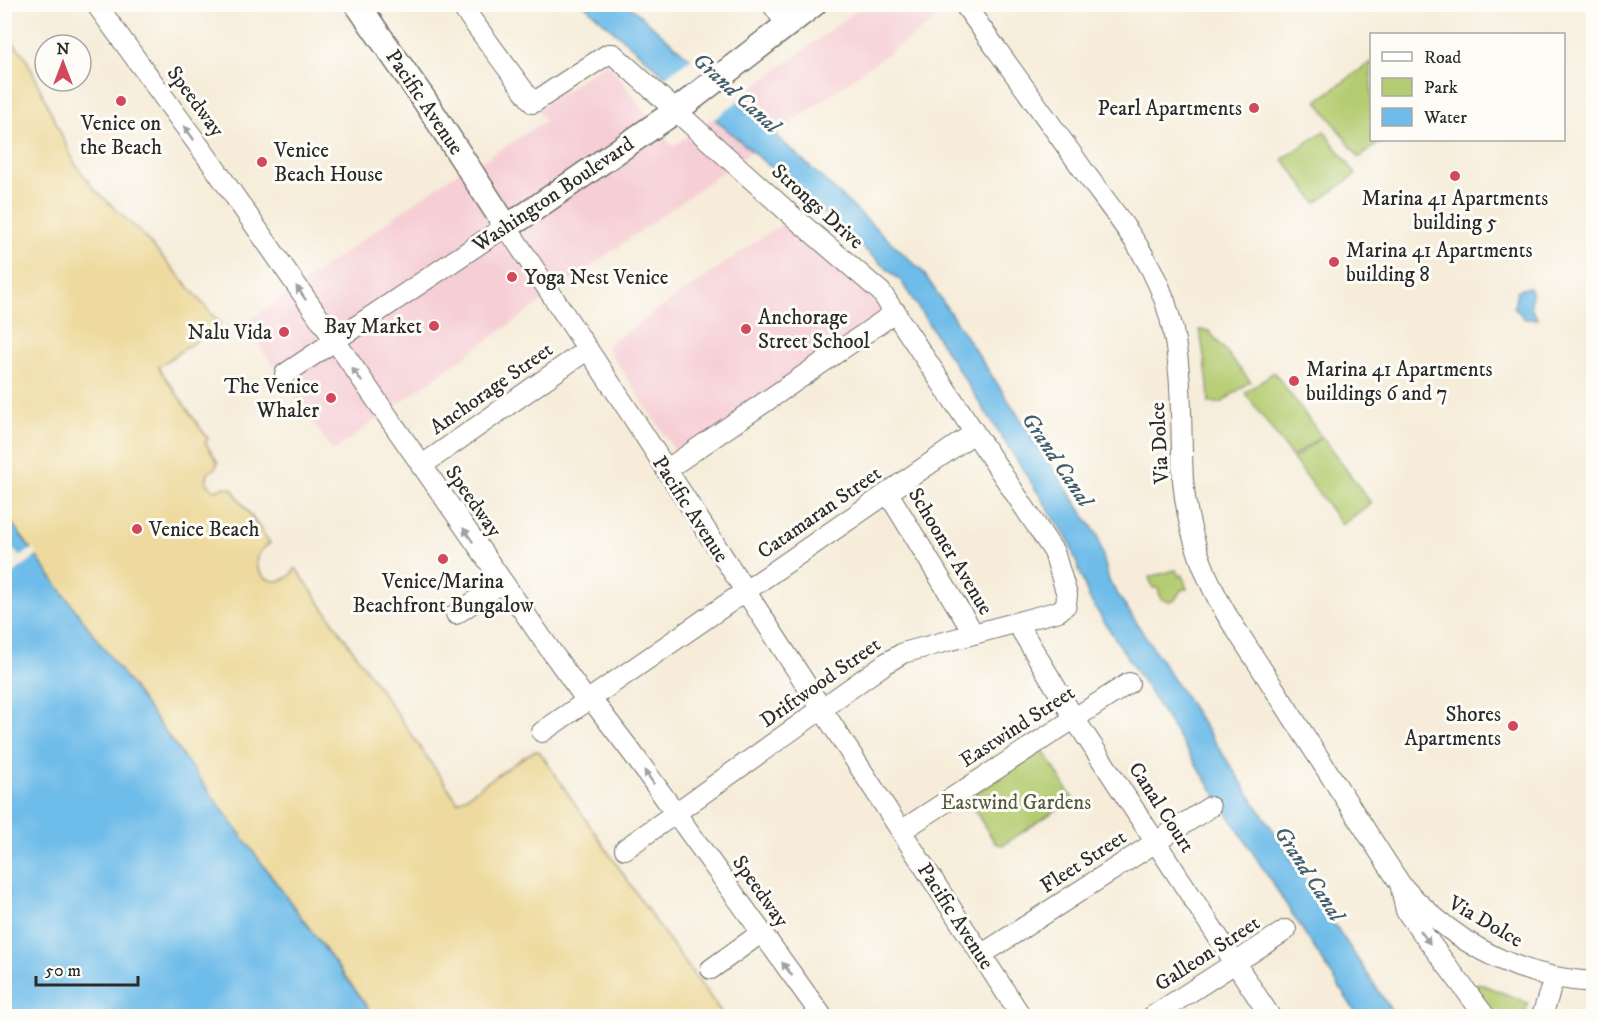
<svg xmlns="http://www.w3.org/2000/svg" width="1598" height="1021" viewBox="0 0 1598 1021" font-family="'IM FELL DW Pica',serif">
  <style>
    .built { fill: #f6cfd5 }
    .green { fill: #b4cc71; stroke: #707c4e; stroke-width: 1.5 }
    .sand { fill: #eeda9e; stroke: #8c8264; stroke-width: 1.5 }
    .water { fill: #6ebce9; stroke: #4c748a; stroke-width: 1.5 }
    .pier { fill: #f6ecd9 }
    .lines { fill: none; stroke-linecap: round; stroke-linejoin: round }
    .minor-casing { stroke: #726f68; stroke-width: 22 }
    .major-casing { stroke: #726f68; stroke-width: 27 }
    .minor { stroke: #fff; stroke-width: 20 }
    .major { stroke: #fff; stroke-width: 24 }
    .oneway { fill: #a0a0a0 }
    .poi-dot { fill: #d1495b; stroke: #fdfcf7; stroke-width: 2 }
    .labels { text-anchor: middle; stroke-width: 6; stroke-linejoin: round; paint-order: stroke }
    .street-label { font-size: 21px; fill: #2b2b2b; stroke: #fdfcf7 }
    .poi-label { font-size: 21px; fill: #2b2b2b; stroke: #fdfcf7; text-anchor: start }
    .park-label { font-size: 21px; fill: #545b40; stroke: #fdfcf7 }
    .water-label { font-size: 22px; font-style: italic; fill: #425e6e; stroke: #fdfcf7 }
  </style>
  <rect width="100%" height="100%" fill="#fdfcf7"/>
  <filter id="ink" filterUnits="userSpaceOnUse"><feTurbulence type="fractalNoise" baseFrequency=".0167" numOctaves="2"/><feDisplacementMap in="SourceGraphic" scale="12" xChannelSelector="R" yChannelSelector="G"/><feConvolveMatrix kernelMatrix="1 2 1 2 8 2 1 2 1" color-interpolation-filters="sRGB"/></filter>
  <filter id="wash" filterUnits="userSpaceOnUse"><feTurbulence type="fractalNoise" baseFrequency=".008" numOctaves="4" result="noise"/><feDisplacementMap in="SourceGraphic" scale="24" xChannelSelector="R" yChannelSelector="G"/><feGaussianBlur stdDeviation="1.35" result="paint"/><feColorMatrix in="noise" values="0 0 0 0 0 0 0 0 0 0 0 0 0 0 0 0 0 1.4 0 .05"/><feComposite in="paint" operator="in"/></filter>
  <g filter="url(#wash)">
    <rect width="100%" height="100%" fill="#f6ecd9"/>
    <!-- built -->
    <path class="built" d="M864 5H956L333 451 244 324 456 173 484 160 545 121 537 109 607 62 673 147Z
      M784 222 848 277 860 290 866 293 885 313 679 457 606 346Z"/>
    <!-- green -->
    <path class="green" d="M1371 62 1372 140H1383L1359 158 1317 101Z
      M1324 131 1356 174 1316 203 1283 159Z
      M1200 330 1209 331 1250 381 1221 403H1209L1208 383Z
      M1274 372 1321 436 1292 457 1245 393Z
      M1322 437 1371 503 1342 525 1293 459Z
      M1176 570 1179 576 1182 575 1187 589 1181 590 1175 600 1170 602 1161 599 1158 588H1153L1149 577Z
      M1043 750 1073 799 1003 845 995 843 967 798Z
      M1478 983 1528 1003 1524 1016H1493L1472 989Z"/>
    <!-- sand -->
    <path class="sand" d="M4 33 25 56 75 164 95 190 137 229 176 272 220 324 158 367 208 439 205 442 218 463 215 468 208 473 206 482 214 490 225 487 232 489 270 543C239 563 268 590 287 578 291 576 294 571 296 568L458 802 524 757 534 751H539L658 925 724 1016H374L5 514Z"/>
    <!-- water -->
    <path class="water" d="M584 5H628L739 101 923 272 1098 536 1109 581 1395 1016H1358L1089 598 1069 541 901 281Z
      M1528 287 1532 291 1531 308 1538 319H1525L1514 307 1517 291Z
      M5 514 374 1016H5Z"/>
    <!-- pier -->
    <path class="pier" d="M691 58 741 99 713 120 663 79Z
      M33 548 38 555 5 579V568L11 563 7 556 14 550 20 557Z"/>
  </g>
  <g filter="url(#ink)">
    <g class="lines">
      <!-- minor casing -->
      <g class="minor-casing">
        <path id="minor" d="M96 4 210 161 544 641 587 701 595 704 633 754 822 1016
          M460 4 533 103 608 54H613L789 213 881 292 1054 552 1067 595 1066 605 1059 611 903 653 886 663 625 849
          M772 4 787 25
          M964 4C1005 61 1046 117 1086 174 1119 219 1156 262 1170 318 1184 371 1180 426 1183 480 1187 530 1203 575 1228 617L1401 885C1453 942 1515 978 1594 982
          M285 374 506 226 628 410 1021 1016
          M421 466 588 349
          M666 470 896 312
          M888 493 974 634
          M456 614 502 583
          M1017 623 1074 718 1270 1016
          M542 732 974 433
          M901 831 1129 683
          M1401 888 1406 911 1485 1016
          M981 955 1210 807
          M711 969 761 933
          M1153 1016 1286 930
          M1542 1016 1554 978"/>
      </g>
      <!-- major casing -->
      <g class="major-casing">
        <path id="major" d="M357 4 425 101 506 226 521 218 677 110 814 4"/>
      </g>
      <!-- minor -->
      <use href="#minor" class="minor"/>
      <!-- major -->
      <use href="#major" class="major"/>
    </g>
    <!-- one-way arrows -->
    <defs><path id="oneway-solid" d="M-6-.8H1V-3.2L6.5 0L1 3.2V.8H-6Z" transform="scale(1.5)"/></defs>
    <g class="oneway">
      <use href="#oneway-solid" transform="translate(189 133) rotate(-126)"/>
      <use href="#oneway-solid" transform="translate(301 293) rotate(-125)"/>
      <use href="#oneway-solid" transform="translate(357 375) rotate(-125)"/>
      <use href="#oneway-solid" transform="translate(468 535) rotate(-125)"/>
      <use href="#oneway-solid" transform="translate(649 777) rotate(-125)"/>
      <use href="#oneway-solid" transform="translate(1425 937) rotate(54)"/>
      <use href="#oneway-solid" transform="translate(787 969) rotate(-127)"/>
    </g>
  </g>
  <!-- markers -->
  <g class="poi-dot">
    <circle cx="121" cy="101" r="6"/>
    <circle cx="1254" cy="108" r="6"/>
    <circle cx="262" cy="162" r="6"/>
    <circle cx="1455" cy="176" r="6"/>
    <circle cx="1334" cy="262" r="6"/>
    <circle cx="512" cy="277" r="6"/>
    <circle cx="434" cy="326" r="6"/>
    <circle cx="746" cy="329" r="6"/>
    <circle cx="284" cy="332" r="6"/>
    <circle cx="1294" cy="381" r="6"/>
    <circle cx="331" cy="398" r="6"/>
    <circle cx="137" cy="529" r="6"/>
    <circle cx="443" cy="559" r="6"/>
    <circle cx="1513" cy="726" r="6"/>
  </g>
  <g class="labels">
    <!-- street labels -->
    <g class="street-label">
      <text transform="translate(196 101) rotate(54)" y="7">Speedway</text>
      <text transform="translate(425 102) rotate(56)" y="7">Pacific Avenue</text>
      <text transform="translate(553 194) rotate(-34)" y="7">Washington Boulevard</text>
      <text transform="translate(818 206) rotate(42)" y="7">Strongs Drive</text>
      <text transform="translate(491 388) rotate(-35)" y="7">Anchorage Street</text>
      <text transform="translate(1159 443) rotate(-93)" y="7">Via Dolce</text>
      <text transform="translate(474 501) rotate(55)" y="7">Speedway</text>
      <text transform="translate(691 509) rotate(57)" y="7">Pacific Avenue</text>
      <text transform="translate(819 512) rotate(-35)" y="7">Catamaran Street</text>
      <text transform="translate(951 551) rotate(59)" y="7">Schooner Avenue</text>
      <text transform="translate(820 682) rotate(-35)" y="7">Driftwood Street</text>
      <text transform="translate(1017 726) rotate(-33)" y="7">Eastwind Street</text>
      <text transform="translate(1162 807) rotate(57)" y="7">Canal Court</text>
      <text transform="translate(1083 861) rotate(-33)" y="7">Fleet Street</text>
      <text transform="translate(761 891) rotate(55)" y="7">Speedway</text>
      <text transform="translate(956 916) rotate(57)" y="7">Pacific Avenue</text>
      <text transform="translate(1486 921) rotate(30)" y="7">Via Dolce</text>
      <text transform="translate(1207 953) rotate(-33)" y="7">Galleon Street</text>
    </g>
    <!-- poi labels -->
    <g class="poi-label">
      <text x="1242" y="115" text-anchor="end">Pearl Apartments</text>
      <text x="121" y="130" text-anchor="middle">Venice on<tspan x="121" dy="24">the Beach</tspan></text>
      <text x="274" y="157">Venice<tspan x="274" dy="24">Beach House</tspan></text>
      <text x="1455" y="205" text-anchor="middle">Marina 41 Apartments<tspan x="1455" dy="24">building 5</tspan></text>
      <text x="1346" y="257">Marina 41 Apartments<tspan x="1346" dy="24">building 8</tspan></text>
      <text x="524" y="284">Yoga Nest Venice</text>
      <text x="758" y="324">Anchorage<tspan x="758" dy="24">Street School</tspan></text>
      <text x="422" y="333" text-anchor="end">Bay Market</text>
      <text x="272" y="339" text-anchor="end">Nalu Vida</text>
      <text x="1306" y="376">Marina 41 Apartments<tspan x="1306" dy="24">buildings 6 and 7</tspan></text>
      <text x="319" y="393" text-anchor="end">The Venice<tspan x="319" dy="24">Whaler</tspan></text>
      <text x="149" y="536">Venice Beach</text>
      <text x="443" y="588" text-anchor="middle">Venice/Marina<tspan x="443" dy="24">Beachfront Bungalow</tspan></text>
      <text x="1501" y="721" text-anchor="end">Shores<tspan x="1501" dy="24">Apartments</tspan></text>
    </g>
    <!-- park labels -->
    <g class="park-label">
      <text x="1016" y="809">Eastwind Gardens</text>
    </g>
    <!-- water labels -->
    <g class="water-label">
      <text transform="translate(737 92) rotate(42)" y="8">Grand Canal</text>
      <text transform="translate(1058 459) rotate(56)" y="8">Grand Canal</text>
      <text transform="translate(1310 873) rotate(57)" y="8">Grand Canal</text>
    </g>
  </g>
  <!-- margin -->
  <rect width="1598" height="1021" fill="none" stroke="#fdfcf7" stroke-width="24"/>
  <!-- legend -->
  <rect x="1370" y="33" width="195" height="108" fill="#fdfcf7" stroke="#a9a8a5" stroke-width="1.5"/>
  <rect x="1382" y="52" width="30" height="9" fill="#ffffff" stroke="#a9a8a5" stroke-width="1.5"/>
  <text x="1424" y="63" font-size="18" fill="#2b2b2b">Road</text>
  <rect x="1382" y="78" width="30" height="18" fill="#b4cc71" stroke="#a9a8a5" stroke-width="1.5"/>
  <text x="1424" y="93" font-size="18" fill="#2b2b2b">Park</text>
  <rect x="1382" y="108" width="30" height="18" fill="#6ebce9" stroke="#a9a8a5" stroke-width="1.5"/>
  <text x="1424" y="123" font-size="18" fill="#2b2b2b">Water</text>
  <!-- north arrow -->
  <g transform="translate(63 63)"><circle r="28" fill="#fdfcf7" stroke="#a9a8a5" stroke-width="1.5"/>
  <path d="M0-4.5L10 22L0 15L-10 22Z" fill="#d1495b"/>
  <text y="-9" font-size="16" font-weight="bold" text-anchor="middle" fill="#2b2b2b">N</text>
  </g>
  <!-- scale -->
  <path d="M36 976v9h102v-9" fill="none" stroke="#2b2b2b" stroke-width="3"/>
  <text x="45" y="976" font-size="18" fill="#2b2b2b" stroke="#fdfcf7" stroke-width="4.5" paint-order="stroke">50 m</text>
</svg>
